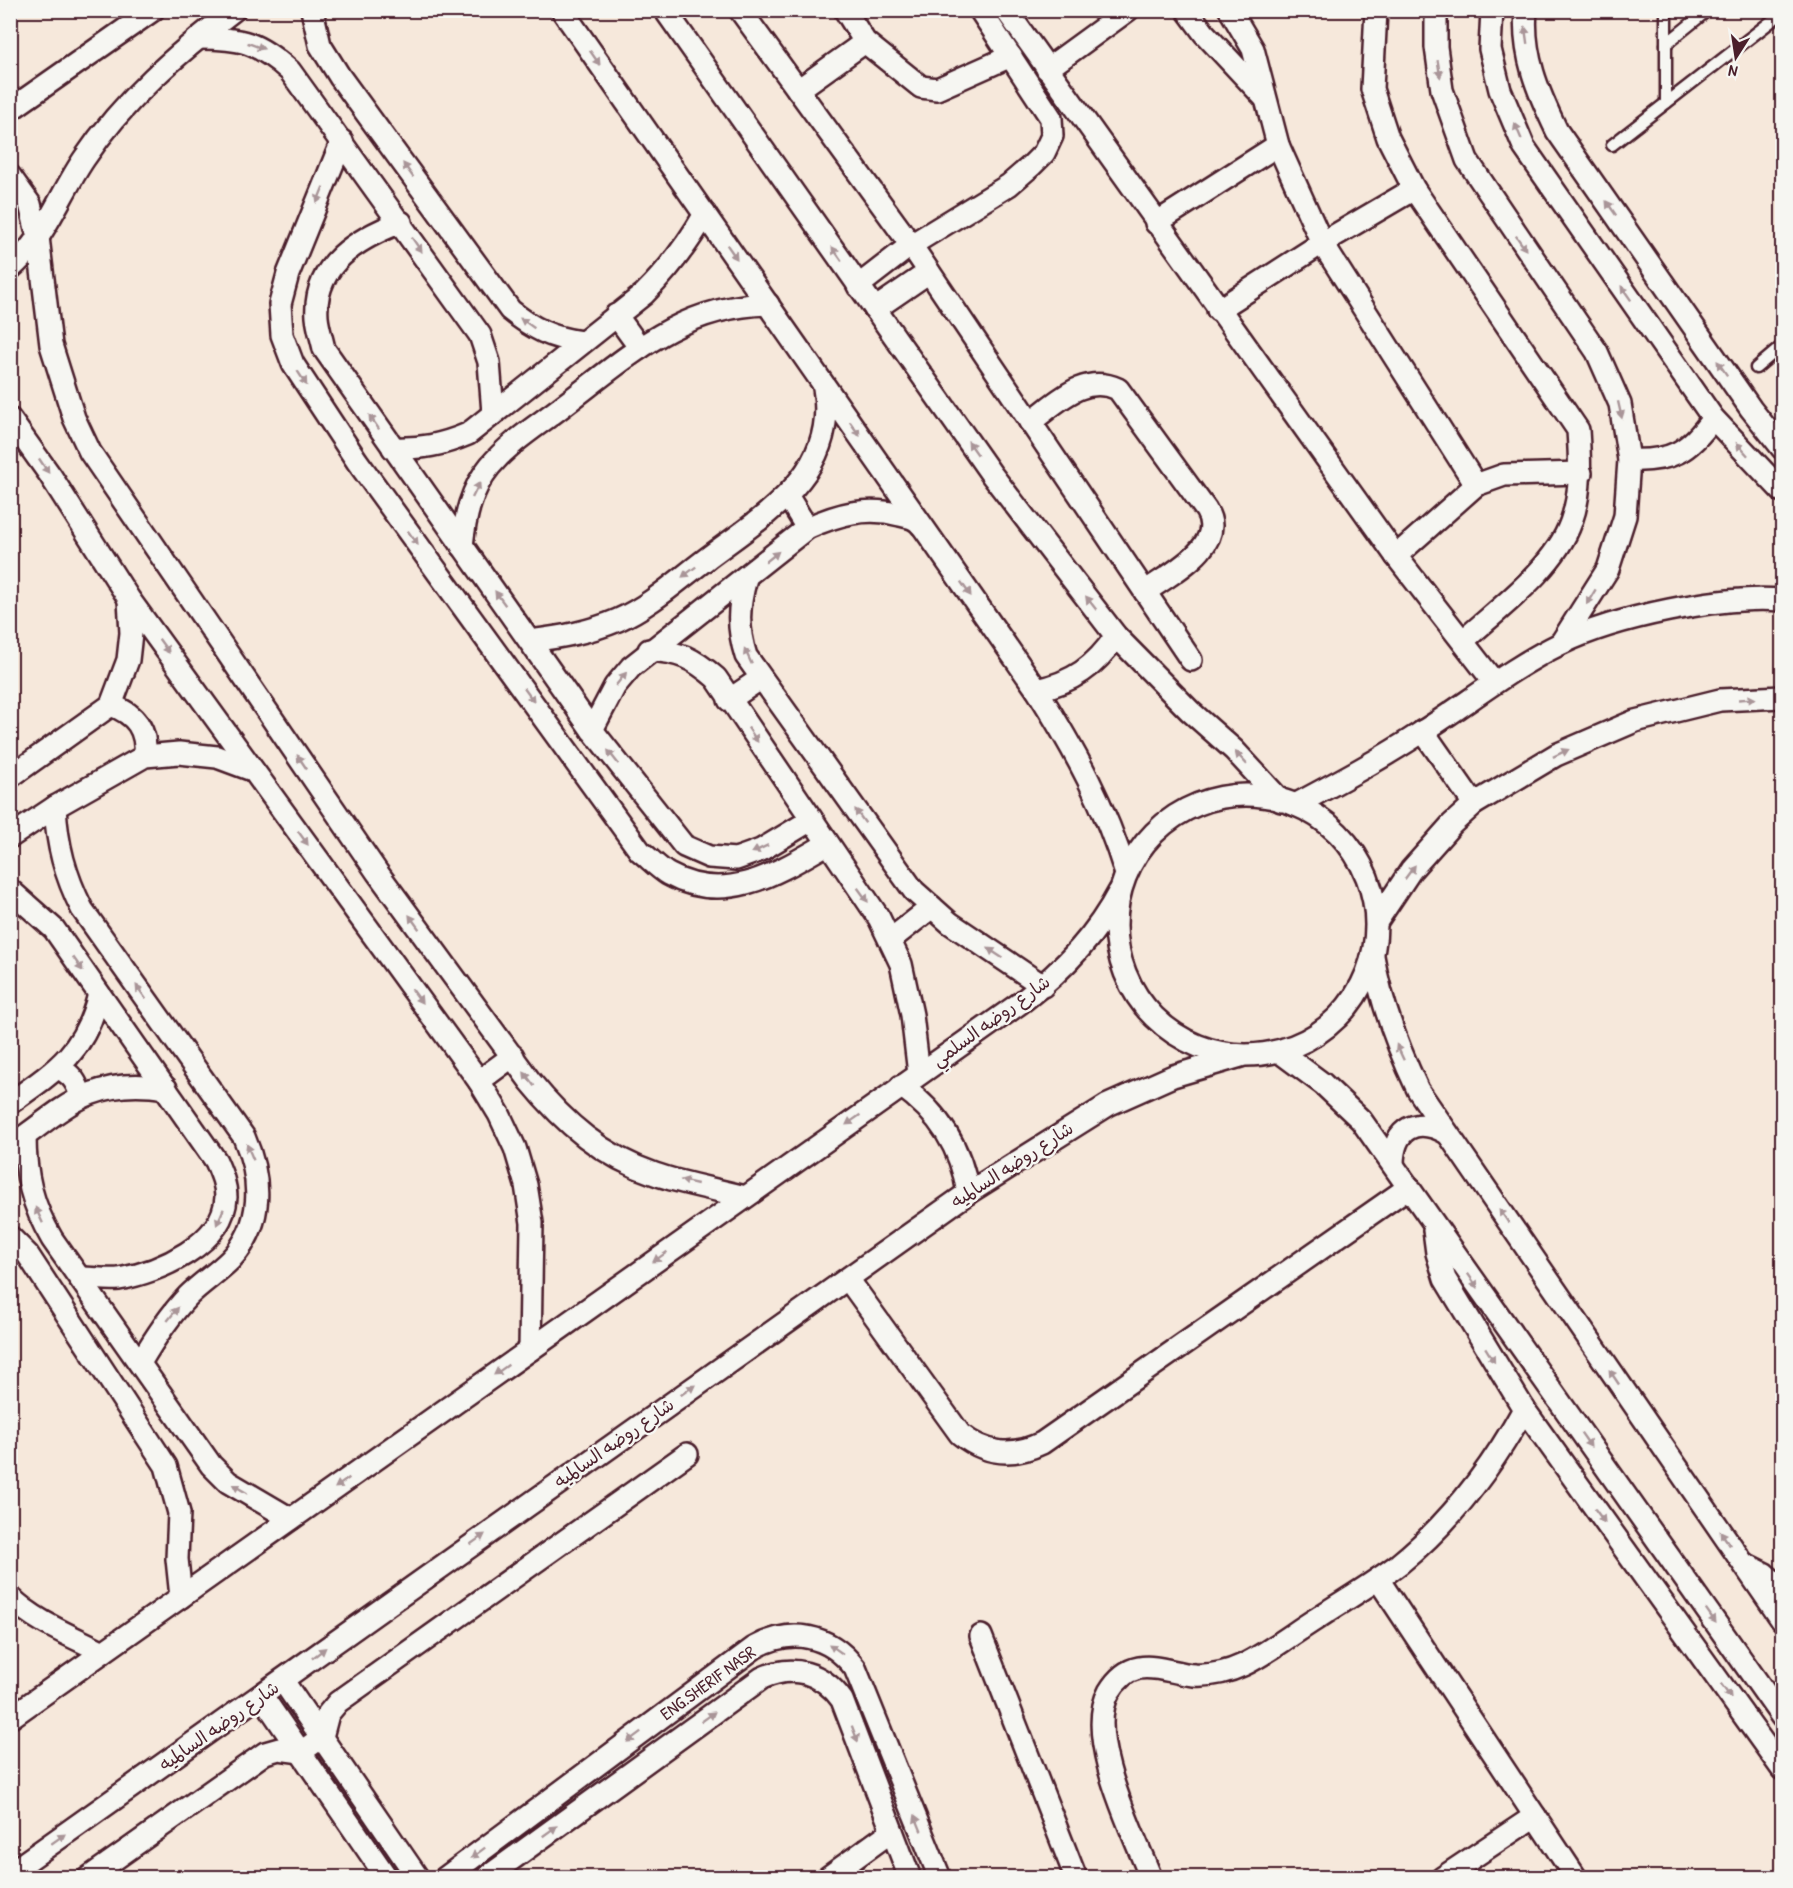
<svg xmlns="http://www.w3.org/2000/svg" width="1793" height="1888" viewBox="0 0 1793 1888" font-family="'Patrick Hand','Playpen Sans Arabic',sans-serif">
  <rect width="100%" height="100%" fill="#f6e8db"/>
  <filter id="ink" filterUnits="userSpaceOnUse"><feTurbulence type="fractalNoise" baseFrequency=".0167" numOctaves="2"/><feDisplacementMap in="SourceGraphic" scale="12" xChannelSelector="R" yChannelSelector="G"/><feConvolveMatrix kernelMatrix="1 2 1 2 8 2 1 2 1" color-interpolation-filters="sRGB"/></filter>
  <g filter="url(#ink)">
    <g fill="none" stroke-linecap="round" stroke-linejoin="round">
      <defs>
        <g id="lane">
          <polyline points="1666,10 1666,103"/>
          <polyline points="1666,44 1708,10"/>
          <polyline points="1612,145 1782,13"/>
          <polyline points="1756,368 1782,346"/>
        </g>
        <g id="street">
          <path d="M312 10 320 45 340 77 510 310C533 329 552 338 581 342"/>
          <path d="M562 10 1037 690C1075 751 1105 805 1126 874"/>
          <polyline points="665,10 992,475 1116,636 1190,711 1234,750 1281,801"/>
          <polyline points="740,10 911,245 1191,660"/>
          <polyline points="845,10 865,42 921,87 937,89 1011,56"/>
          <polyline points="1006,10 1396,556 1494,682"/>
          <polyline points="1187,10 1204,33 1264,97"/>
          <path d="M1376 10 1372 89 1388 138 1414 189 1578 430C1580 461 1582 492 1571 522 1555 568 1498 609 1463 641"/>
          <polyline points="1436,10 1436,47 1442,90 1467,160 1597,352 1620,404 1629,460 1625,516 1608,569 1561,643"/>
          <polyline points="1492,10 1490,49 1500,90 1524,147 1713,418 1782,491"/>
          <path d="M1526 10C1522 55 1538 92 1557 131L1751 409 1782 448"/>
          <path d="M199 38C242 38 257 42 290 71L480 335 489 362 493 413"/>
          <polyline points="1047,69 1128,10"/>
          <polyline points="798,90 865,42"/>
          <polyline points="10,110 153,10"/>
          <path d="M342 141 288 274 280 304 282 335 293 364 357 461 640 851C649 858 658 868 668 874 726 906 777 873 827 844"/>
          <polyline points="1278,145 1322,243 1476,485"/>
          <path d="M10 176 30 204 38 237 51 345 74 418 90 452 377 872 530 1081C565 1124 602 1156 655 1174 684 1184 715 1189 745 1197"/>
          <path d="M401 222C359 238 313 264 317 317 318 328 322 339 324 349L592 730 684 846 709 857 736 859 761 850 811 820"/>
          <polyline points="1156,223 1278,145 1253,49 1230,10"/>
          <path d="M10 269C45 239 59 196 84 159 124 99 178 53 234 10"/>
          <polyline points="858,286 911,245 1009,185 1031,166 1044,153 1052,136 1051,118 980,10"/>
          <polyline points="875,309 929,272"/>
          <polyline points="1218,310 1322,243 1414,189"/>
          <polyline points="616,315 640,348"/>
          <polyline points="10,419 50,475 129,599 479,1081 499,1114 515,1148 526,1185 532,1223 530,1350"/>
          <path d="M1030 422C1057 403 1083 373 1118 389L1206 510C1228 546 1169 574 1145 592"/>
          <path d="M393 448C421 449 442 445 468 434L644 294C669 269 688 244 705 214"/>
          <path d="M1629 460C1671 462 1689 452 1713 418"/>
          <polyline points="788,497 807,528"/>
          <path d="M462 546C465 517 471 489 490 466 511 441 540 424 564 405 630 355 681 306 768 304"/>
          <polyline points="1396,556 1476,485 1504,475 1581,473"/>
          <path d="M746 578C738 607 737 627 746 656L914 891 950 923 1043 986"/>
          <path d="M530 641C561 637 590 632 618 620 650 606 677 581 705 560 763 516 839 474 824 388"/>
          <path d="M649 650C680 652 693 658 716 678L879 918 901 964 912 1015 919 1074"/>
          <path d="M1037 690C1073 682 1095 667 1116 636"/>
          <polyline points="729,700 760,679"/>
          <path d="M111 705C136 714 147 730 145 756"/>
          <path d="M592 730 615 686 631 667 807 528C838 514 867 506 900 515 909 517 916 518 921 525"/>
          <polyline points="1423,731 1474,804"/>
          <polyline points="10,777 111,705 128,660 131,633 129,600"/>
          <circle cx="1246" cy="925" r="130"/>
          <path d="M1295 805C1338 782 1381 759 1422 732 1468 703 1511 668 1560 644 1616 617 1721 595 1782 600"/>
          <path d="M55 807C57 845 65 875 82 909L244 1137C262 1179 264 1225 230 1260 217 1273 201 1283 188 1296 169 1316 154 1339 140 1363"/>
          <polyline points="10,837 55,807 145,756 179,753 217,757 252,770"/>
          <path d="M10 890 54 929 216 1161C221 1173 226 1184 226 1197 224 1244 159 1272 119 1279 107 1280 94 1278 82 1278"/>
          <polyline points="1377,921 1411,870 1452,824 1474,804 1556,755 1635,721 1720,700 1782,697"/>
          <polyline points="890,940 932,907"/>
          <path d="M1373 956C1381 1004 1397 1046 1418 1090L1782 1620"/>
          <polyline points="1280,1052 1323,1084 1361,1120 1782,1717"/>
          <path d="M59 1068C72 1075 77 1082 81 1097"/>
          <polyline points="479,1081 513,1056"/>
          <path d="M901 1086C939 1113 961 1147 968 1193"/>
          <path d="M10 1103C57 1070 85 1052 99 994"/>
          <path d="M25 1136C25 1175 32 1205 52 1239L211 1465 228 1482 291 1519"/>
          <path d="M13 1145C67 1105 95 1076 166 1088"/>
          <path d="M1393 1163C1394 1128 1416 1116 1447 1133"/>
          <polyline points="1434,1230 1437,1253 1445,1279 1524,1409 1782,1769"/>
          <polyline points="10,1237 28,1255 166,1466 179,1513 177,1559 181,1597"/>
          <path d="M848 1279 960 1434C986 1455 1013 1457 1042 1443L1409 1187"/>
          <polyline points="1749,1566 1765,1574 1782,1589"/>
          <polyline points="1378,1579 1576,1878"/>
          <path d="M10 1597C35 1622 72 1636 103 1652"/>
          <polyline points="981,1636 1076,1878"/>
          <polyline points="283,1681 418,1878"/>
          <polyline points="262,1696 387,1878"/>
          <path d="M10 1718 1023 1001C1062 971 1096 936 1119 892"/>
          <polyline points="10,1873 968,1193 1108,1105 1173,1076 1241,1056"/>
          <polyline points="88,1878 265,1753 279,1749 301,1752 322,1737 328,1714 338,1702 687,1454"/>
          <path d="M445 1878 754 1648C791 1627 829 1634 855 1668L940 1878"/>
          <path d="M486 1878 762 1678C793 1664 822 1672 842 1700L910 1878"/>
          <polyline points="827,1878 892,1831"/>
          <path d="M1151 1878C1133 1832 1084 1737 1109 1692 1133 1652 1162 1672 1194 1675 1211 1676 1228 1672 1243 1665 1268 1653 1292 1634 1316 1619 1343 1601 1373 1584 1399 1564 1452 1521 1491 1469 1524 1409"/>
          <polyline points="1442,1878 1535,1816"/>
        </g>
      </defs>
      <use href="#lane" stroke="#4a1f2b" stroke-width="15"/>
      <use href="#street" stroke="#4a1f2b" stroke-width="26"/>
      <use href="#lane" stroke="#f6f6f2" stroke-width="10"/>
      <use href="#street" stroke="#f6f6f2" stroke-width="21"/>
    </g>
    <defs><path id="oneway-solid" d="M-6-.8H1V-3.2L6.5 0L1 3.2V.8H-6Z" transform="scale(1.5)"/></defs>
    <g fill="#a99598">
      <use href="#oneway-solid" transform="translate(1526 35) rotate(-98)"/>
      <use href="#oneway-solid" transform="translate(256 46) rotate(20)"/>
      <use href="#oneway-solid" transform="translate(595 58) rotate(55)"/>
      <use href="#oneway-solid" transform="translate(1439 69) rotate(81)"/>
      <use href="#oneway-solid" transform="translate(1518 131) rotate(-113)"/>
      <use href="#oneway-solid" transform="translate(408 170) rotate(-126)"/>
      <use href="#oneway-solid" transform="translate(320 195) rotate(112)"/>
      <use href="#oneway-solid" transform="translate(1611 208) rotate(-125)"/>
      <use href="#oneway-solid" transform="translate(1521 243) rotate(55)"/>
      <use href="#oneway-solid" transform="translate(417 245) rotate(55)"/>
      <use href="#oneway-solid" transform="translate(732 252) rotate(55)"/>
      <use href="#oneway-solid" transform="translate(837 254) rotate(-125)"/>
      <use href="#oneway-solid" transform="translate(1626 293) rotate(-125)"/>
      <use href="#oneway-solid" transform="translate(527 323) rotate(-145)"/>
      <use href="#oneway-solid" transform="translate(1722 368) rotate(-125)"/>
      <use href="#oneway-solid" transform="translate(302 378) rotate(57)"/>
      <use href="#oneway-solid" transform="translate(1620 410) rotate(77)"/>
      <use href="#oneway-solid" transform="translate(374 422) rotate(-125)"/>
      <use href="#oneway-solid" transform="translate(855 429) rotate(55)"/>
      <use href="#oneway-solid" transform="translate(973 448) rotate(-125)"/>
      <use href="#oneway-solid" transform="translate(1742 449) rotate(-132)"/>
      <use href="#oneway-solid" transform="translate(44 466) rotate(56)"/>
      <use href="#oneway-solid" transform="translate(476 490) rotate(-64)"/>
      <use href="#oneway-solid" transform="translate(413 538) rotate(54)"/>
      <use href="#oneway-solid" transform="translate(772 557) rotate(-39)"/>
      <use href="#oneway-solid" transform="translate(689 572) rotate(143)"/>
      <use href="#oneway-solid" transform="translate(966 589) rotate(55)"/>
      <use href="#oneway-solid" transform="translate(1591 597) rotate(121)"/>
      <use href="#oneway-solid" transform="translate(500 598) rotate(-126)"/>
      <use href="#oneway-solid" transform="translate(1091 603) rotate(-128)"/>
      <use href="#oneway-solid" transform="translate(164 646) rotate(54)"/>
      <use href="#oneway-solid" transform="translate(748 656) rotate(-115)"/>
      <use href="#oneway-solid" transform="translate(621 679) rotate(-51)"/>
      <use href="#oneway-solid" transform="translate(529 695) rotate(54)"/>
      <use href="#oneway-solid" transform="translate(1747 699) rotate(-3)"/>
      <use href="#oneway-solid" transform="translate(753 735) rotate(56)"/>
      <use href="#oneway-solid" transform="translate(1561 753) rotate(-25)"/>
      <use href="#oneway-solid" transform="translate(613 757) rotate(-128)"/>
      <use href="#oneway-solid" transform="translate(1241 758) rotate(-133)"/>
      <use href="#oneway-solid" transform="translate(302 762) rotate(-124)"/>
      <use href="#oneway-solid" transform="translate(860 816) rotate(-126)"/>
      <use href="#oneway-solid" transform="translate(303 838) rotate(54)"/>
      <use href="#oneway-solid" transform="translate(760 849) rotate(155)"/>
      <use href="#oneway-solid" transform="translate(1410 872) rotate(-53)"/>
      <use href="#oneway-solid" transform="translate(863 895) rotate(54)"/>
      <use href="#oneway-solid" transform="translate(414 922) rotate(-126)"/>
      <use href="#oneway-solid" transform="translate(995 953) rotate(-146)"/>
      <use href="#oneway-solid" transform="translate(78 964) rotate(55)"/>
      <use href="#oneway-solid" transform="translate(141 992) rotate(-125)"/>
      <use href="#oneway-solid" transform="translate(417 996) rotate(54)"/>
      <use href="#oneway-solid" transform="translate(1400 1052) rotate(-115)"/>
      <use href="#oneway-solid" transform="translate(529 1079) rotate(-127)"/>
      <use href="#oneway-solid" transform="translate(853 1120) rotate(145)"/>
      <use href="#oneway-solid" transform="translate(250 1152) rotate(-113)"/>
      <use href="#oneway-solid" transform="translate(689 1182) rotate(-167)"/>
      <use href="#oneway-solid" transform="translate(39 1215) rotate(-115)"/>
      <use href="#oneway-solid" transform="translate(1504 1216) rotate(-124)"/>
      <use href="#oneway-solid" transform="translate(220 1217) rotate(114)"/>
      <use href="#oneway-solid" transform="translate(660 1257) rotate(145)"/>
      <use href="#oneway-solid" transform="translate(1473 1281) rotate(55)"/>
      <use href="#oneway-solid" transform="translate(173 1314) rotate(-51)"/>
      <use href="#oneway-solid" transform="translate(1490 1355) rotate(58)"/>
      <use href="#oneway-solid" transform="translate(501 1370) rotate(145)"/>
      <use href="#oneway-solid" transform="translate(1614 1377) rotate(-124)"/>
      <use href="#oneway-solid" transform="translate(688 1390) rotate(-35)"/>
      <use href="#oneway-solid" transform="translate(1586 1440) rotate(55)"/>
      <use href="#oneway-solid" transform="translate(342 1483) rotate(145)"/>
      <use href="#oneway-solid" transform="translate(240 1489) rotate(-149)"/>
      <use href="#oneway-solid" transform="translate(1600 1516) rotate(54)"/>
      <use href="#oneway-solid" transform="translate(1725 1538) rotate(-124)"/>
      <use href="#oneway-solid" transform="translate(478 1539) rotate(-35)"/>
      <use href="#oneway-solid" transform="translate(1711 1616) rotate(55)"/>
      <use href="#oneway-solid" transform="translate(836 1649) rotate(-145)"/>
      <use href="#oneway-solid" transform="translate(319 1653) rotate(-38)"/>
      <use href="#oneway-solid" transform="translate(1726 1691) rotate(54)"/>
      <use href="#oneway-solid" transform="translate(708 1717) rotate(-36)"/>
      <use href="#oneway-solid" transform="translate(855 1734) rotate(69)"/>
      <use href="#oneway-solid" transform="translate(634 1737) rotate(143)"/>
      <use href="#oneway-solid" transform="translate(918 1823) rotate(-112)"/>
      <use href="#oneway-solid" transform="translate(550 1831) rotate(-36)"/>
      <use href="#oneway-solid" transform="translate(58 1839) rotate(-35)"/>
      <use href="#oneway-solid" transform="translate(478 1853) rotate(143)"/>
    </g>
  </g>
  <g text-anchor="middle" stroke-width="5" stroke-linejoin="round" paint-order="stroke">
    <g font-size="18" fill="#4a1f2b" stroke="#f6f6f2">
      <text transform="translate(991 1021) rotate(-36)" y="6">شارع روضه السلمي</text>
      <text transform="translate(1012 1165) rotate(-33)" y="6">شارع روضه السالميه</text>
      <text transform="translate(614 1443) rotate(-35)" y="6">شارع روضه السالميه</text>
      <text transform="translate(708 1683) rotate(-36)" y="6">ENG.SHERIF NASR</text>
      <text transform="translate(219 1726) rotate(-35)" y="6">شارع روضه السالميه</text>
    </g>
  </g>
  <rect width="1793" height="1888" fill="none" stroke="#f6f6f2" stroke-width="36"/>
  <rect x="18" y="18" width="1757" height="1852" fill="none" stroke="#4a1f2b" stroke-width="2" filter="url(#ink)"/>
  <g transform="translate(1736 57) rotate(192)" stroke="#f6f6f2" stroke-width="4.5" paint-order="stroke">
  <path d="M0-4.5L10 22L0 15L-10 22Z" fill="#4a1f2b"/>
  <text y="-9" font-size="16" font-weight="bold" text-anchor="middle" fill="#4a1f2b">N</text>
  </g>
</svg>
